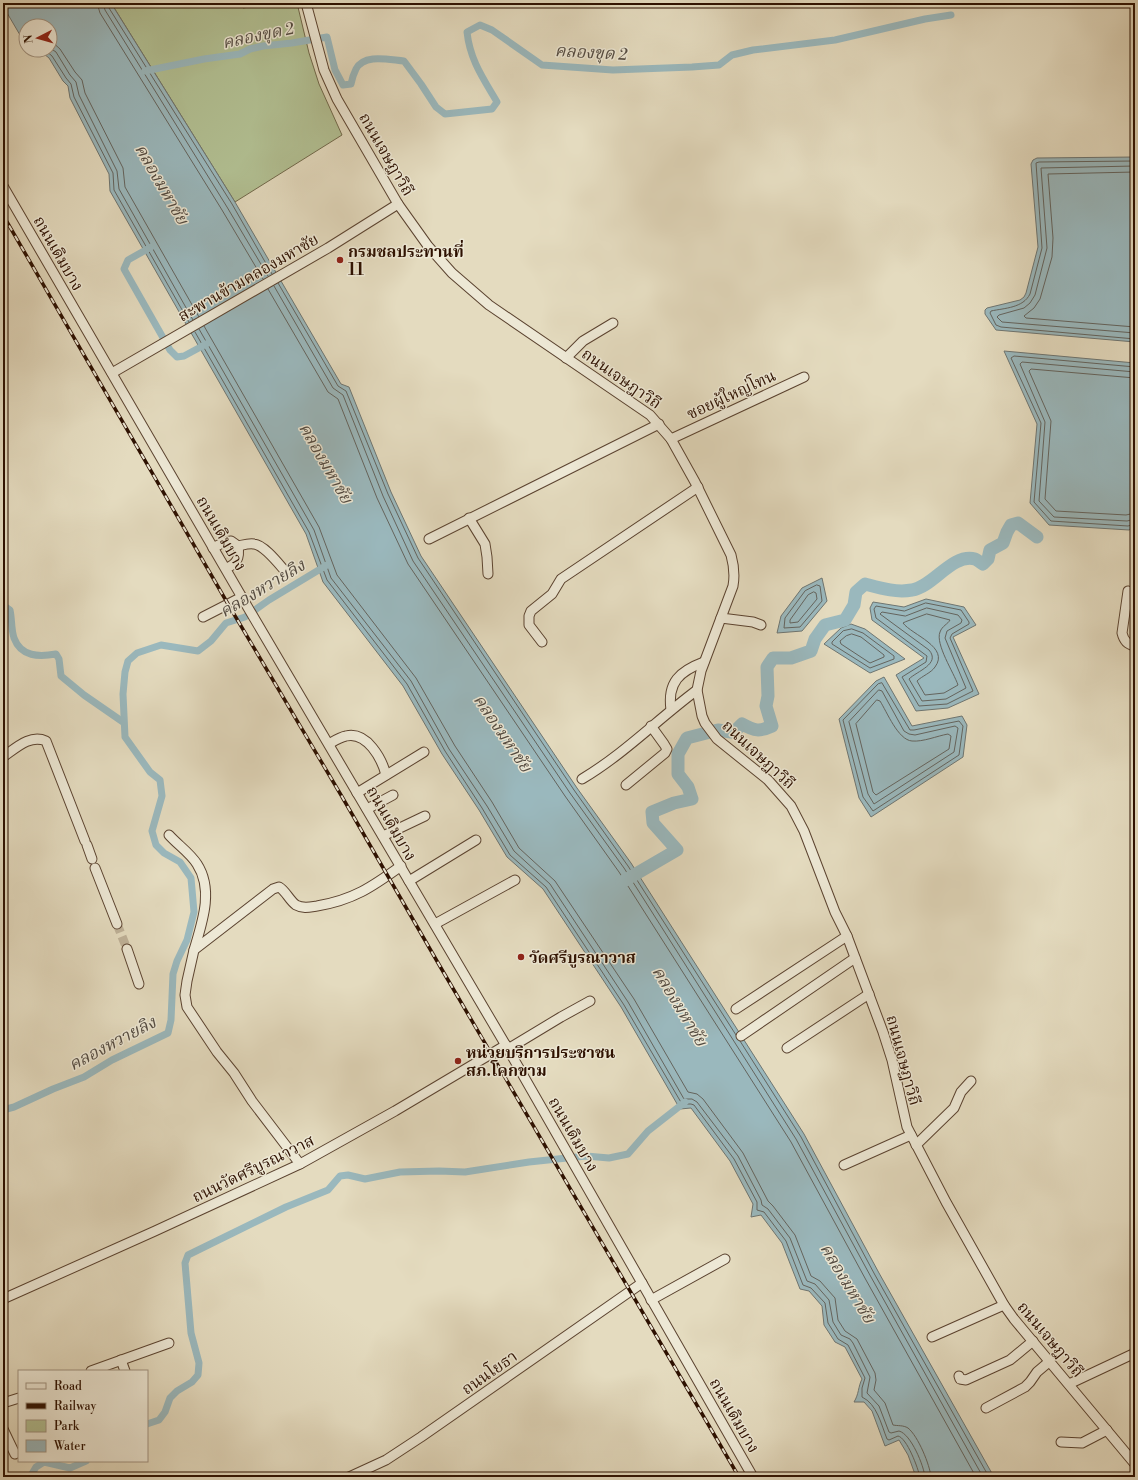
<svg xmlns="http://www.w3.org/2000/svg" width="1138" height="1480" viewBox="0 0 1138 1480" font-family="'Libre Bodoni','Noto Serif Thai',serif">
  <rect width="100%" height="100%" fill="#e4dbbf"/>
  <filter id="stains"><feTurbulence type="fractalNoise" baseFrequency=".005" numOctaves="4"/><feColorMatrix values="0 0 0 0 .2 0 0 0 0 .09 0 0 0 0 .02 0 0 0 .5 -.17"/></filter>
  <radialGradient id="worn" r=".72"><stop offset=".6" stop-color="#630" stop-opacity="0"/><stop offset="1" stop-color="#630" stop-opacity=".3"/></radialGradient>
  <polygon fill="#b2c093" stroke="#70684a" points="119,3 242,3 243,8 275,3 297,3 309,53 319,84 342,135 235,202 113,6"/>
  <g fill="#9ab8bd" stroke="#6e7571">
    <path d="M3 3H111L235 202 341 384 349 387 391 492 421 556 577 788 631 863 804 1134 879 1273 994 1477H916L908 1455 899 1440 885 1446 872 1411 864 1402H854C859 1394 858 1387 862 1379L845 1347 835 1342 824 1325 822 1306 809 1291 800 1289 782 1243 761 1215 751 1217 753 1204 730 1161 691 1108 680 1109 621 1007 543 889 507 857 479 810 442 754 403 686 323 582 306 534 110 191 109 174 70 98 68 86 63 81 49 58 39 50H50V26H26V40L20 35 3 6Z"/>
    <polygon points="1135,157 1135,342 996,330 985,314 985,310 987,308 1020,300 1024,297 1026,293 1038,247 1031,164 1033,160 1037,158"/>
    <polygon points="1004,351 1135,363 1135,527 1129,530 1049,525 1030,503 1037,424"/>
    <polygon points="822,578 827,601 802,631 777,633 781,616 802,588"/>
    <polygon points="926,599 964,607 976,625 953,637 979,694 948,708 916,711 896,675 924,658 872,620 870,608 873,602 904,607"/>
    <polygon points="851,624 865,629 905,659 870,673 824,644 841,628"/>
    <polygon points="884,677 912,726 962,716 967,725 963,757 871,817 859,798 839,719 876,681"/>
  </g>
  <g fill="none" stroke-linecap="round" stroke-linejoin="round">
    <g stroke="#64645e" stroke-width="1">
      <polyline points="97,3 100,13 222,210 263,279"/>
      <polyline points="103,3 105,10 227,207 268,276"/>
      <polyline points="108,3 109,8 232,204 272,274"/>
      <polyline points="50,40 60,49 75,72 82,80 85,93 123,168 125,187 199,317"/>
      <polyline points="50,48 56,52 70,75 76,82 79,95 117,171 119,189 193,320"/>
      <polyline points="45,50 52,56 66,78 71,84 74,97 113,173 114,190 189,322"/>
      <path d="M1135 161 1039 162 1036 163 1042 248 1030 294C1023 308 1005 308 991 311L990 313 996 325 1001 327 1135 339"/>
      <polyline points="1135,166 1041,168 1047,248 1035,295 1030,303 1024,308 999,315 997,317 1002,322 1135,333"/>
      <polyline points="1135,172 1048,174 1053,238 1052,257 1040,299 1034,308 1024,316 1026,318 1135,327"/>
      <polyline points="278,283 338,386 346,391 388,494 418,558 574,790 628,866 736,1035"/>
      <polyline points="274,286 333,388 343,395 383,496 413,561 570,793 624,868 796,1139 871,1277 983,1477"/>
      <polyline points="268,289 328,392 338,399 377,498 408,564 565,796 619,872 791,1142 866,1280 976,1477"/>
      <path d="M204 326 319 527 337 575 416 678 455 746 492 802 519 848 555 881 634 999 688 1092 697 1094 703 1099 743 1153 768 1201 773 1206 795 1235 811 1276 820 1281 835 1298 838 1320 845 1331 857 1339 875 1373 876 1380 874 1390 885 1403 893 1425C898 1426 903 1425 908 1428 918 1436 930 1465 931 1477"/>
      <path d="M199 329 314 530 331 578 411 681 449 749 487 806 514 851 550 884 628 1002 684 1099H692L697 1102 738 1156 761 1200 762 1205 768 1209 790 1238 807 1281 815 1284 829 1300 833 1322 841 1335 850 1339 853 1343 870 1377 867 1393 879 1406 889 1432 891 1433 899 1431C911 1434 924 1466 925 1477"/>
      <path d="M195 332 309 532 327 580 407 684 445 751 482 808 510 855 546 887 624 1005 682 1104H691L694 1105 734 1159 757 1202V1210L764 1212 786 1241 803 1285 811 1288 825 1303 828 1323 838 1339 848 1345 865 1378 862 1388V1397C877 1404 881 1424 887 1439L889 1440 898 1436C907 1438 918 1468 920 1477"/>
      <polyline points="1135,367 1014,356 1011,358 1041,423 1034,502 1051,521 1128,526 1135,524"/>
      <polyline points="1135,372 1022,362 1020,364 1045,422 1039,501 1054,517 1127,521 1135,519"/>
      <polyline points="1135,378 1031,369 1029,371 1051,421 1045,499 1056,511 1126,515 1135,513"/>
      <polygon points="817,585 820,586 822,601 800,627 784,628 785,618 805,591"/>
      <polygon points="814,592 816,593 817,599 798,622 790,623 790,620 808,595"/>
      <polygon points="926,603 961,610 969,622 969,624 952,634 950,638 973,691 947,704 919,706 902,677 926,662 927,656 876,618 874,609 876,606 904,611"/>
      <path d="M927 608 958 615 962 620 961 623 947 631 945 638 966 688 946 699 922 701 909 679C917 671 941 664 929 650L880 614 882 612 905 616Z"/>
      <path d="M927 614 950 620C948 624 942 626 940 632 935 644 954 673 958 685L944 693 925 695 917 681C922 676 931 673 935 667 950 647 912 635 903 623L905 622Z"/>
      <polygon points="852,629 863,633 894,656 894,659 870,668 832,644 832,642 843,631"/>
      <polygon points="852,634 861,637 884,655 884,657 870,663 841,644 840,641 846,636"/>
      <polygon points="882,683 910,730 914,730 959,721 963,726 959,755 873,811 863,797 843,720 878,684"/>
      <polygon points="879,690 882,691 904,731 909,734 915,735 955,726 958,728 954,752 874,804 868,794 849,722"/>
      <path d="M877 700 880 701C887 712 898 740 912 741 923 742 937 736 948 734L951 736 949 749 876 795 873 792 856 724Z"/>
      <polyline points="740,1041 801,1137 875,1275 989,1477"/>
    </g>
    <g stroke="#9ab8bd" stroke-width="7">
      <path d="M145 71 204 59 240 54 250 49 263 46 292 43 327 37 335 70 343 85 351 84C352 79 354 73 356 69 364 53 390 60 404 61L421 84 436 107 445 114 492 109 497 102C483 78 470 60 467 32L480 25 492 30 542 65 613 70 692 67 719 65 732 55 753 50 835 40 925 19 951 15"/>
      <polyline points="151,247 128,260 124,269 170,350 177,357 184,356 208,343"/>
      <path d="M3 605 10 610C12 618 11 629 14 638 21 657 39 657 56 654L59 659 61 676 84 695 123 722"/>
      <polyline points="3,1110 14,1107 53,1089 84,1077 112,1060 168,1033 171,1020 173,974 177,961 187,940 194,912 191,878 180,862 164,853 156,845 152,831 162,796 160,780 150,772 125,737 123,694 125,672 128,661 137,653 161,645 198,651 211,641 226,623 245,617 269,600 327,565"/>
      <polyline points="147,1424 159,1420 165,1412 170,1398 177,1391 192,1382 198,1375 199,1363 191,1333 185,1263 188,1255 286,1207 328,1190 340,1176 348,1175 365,1179 400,1172 439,1171 465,1172 529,1162 586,1156 609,1158 628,1154 648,1131 685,1102"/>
      <polyline points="30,1477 36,1467 44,1462 70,1468 86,1461"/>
    </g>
    <path stroke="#9ab8bd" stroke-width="13" d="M622 882 677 850 653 823 652 812 674 803 692 799 688 787 678 774V754L687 738 718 730 731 732 737 729 742 724C755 731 759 732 772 726L766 706 768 696 767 667 773 658H791L811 651 815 639 825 625 845 620 854 605 856 592 865 584C880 588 896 593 912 590 933 587 952 553 975 559 977 560 980 562 983 564L988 559 990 550 1003 543 1007 532 1011 525 1018 523 1037 537"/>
    <polyline stroke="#bfb299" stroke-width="9" stroke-dasharray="9 4.5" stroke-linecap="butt" points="117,924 127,949"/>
    <defs>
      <g id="minor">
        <path d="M306 3 324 70 337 99 398 204 428 246 452 273 489 305 650 415 671 439 695 482 731 555C734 566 735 575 733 586L701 671 697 690 702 716 705 723 717 739 768 780 791 806 804 831 835 912 847 936 883 1032 892 1060 907 1127 946 1202 1004 1305 1014 1319 1135 1464"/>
        <polyline points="3,186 247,606 508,1049 753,1477"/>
        <polyline points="566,358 583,341 613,323"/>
        <polyline points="112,373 328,248 398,204"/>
        <polyline points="671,439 804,377"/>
        <polyline points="469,518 485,544 487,557 488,574"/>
        <polyline points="429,539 659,424"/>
        <path d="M238 546C243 545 249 543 254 544 264 545 278 563 285 571"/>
        <path d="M213 548 224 542 231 541 238 546C240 558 237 564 226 568"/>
        <path d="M1128 591 1122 633C1124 641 1127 644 1135 646"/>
        <polyline points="203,617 242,597"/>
        <polyline points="721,618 753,622 761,625"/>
        <polyline points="542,642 529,625 529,616 531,611 552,594 561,579 698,487"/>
        <path d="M671 710C667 682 680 671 704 662"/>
        <path d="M329 744C334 741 340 737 346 736 367 731 382 759 386 775"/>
        <path d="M3 757C16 748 30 734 46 741L85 841"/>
        <path d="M582 779C624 754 658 719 697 690"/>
        <polyline points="626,785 665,753 667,749 664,744 651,726"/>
        <polyline points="357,793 424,752"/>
        <polyline points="367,809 393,795"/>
        <path d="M169 835C178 845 190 853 197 864 214 890 202 923 194 950"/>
        <polyline points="383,836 425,816"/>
        <polyline points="87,845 92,859"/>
        <polyline points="95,868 117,924"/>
        <polyline points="409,881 476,840"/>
        <polyline points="435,924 515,880"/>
        <polyline points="127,949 139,984"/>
        <polyline points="736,1009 847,936"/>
        <polyline points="741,1036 855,958"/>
        <polyline points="787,1048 869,994"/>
        <polyline points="508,1049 561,1017 590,1001"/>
        <polyline points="916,1145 954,1108 961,1092 971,1081"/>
        <path d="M300 1164 252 1101 234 1073 217 1052 187 1007 185 995 187 981 194 950 273 889 279 887C286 891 289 900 296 905 303 909 310 907 317 906 353 900 372 887 401 866"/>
        <polyline points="844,1165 911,1135"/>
        <polyline points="3,1299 155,1231 300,1164 395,1111 506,1045"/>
        <polyline points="651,1300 725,1259"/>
        <polyline points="932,1337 1004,1305"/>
        <polyline points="121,1360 125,1371"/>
        <polyline points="91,1371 169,1343"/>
        <polyline points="959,1376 960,1379 966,1380 1010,1360 1033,1341"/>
        <polyline points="1069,1384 1135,1353"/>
        <polyline points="3,1403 19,1398"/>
        <polyline points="986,1408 1025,1387 1030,1382 1037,1372 1050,1361"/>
        <polyline points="3,1429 15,1454"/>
        <polyline points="1061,1442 1082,1443 1107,1430"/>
        <polyline points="349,1477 386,1460 421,1437 642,1283"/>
      </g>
    </defs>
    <use href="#minor" stroke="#5b4330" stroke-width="11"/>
    <use href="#minor" stroke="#ede8d5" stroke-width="9"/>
    <defs>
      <polyline id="rail" points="3,215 228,604 341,795 441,968 739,1477"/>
    </defs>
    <use href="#rail" stroke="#2d1000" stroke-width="3.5"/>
    <use href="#rail" stroke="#ede8d5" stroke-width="2" stroke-dasharray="6" stroke-linecap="butt"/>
  </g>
  <g fill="#8f2418" stroke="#ede8d5" stroke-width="1.5">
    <circle cx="340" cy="260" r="4"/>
    <circle cx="521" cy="957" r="4"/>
    <circle cx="458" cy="1061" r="4"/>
  </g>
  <g text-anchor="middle" stroke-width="3" stroke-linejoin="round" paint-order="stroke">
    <g font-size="16" fill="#2d1000" stroke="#ede8d5">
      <text transform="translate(387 154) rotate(60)" y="6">ถนนเจษฎาวิถี</text>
      <text transform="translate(59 253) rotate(60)" y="6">ถนนเดิมบาง</text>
      <text transform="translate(248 277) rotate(-30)" y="6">สะพานข้ามคลองมหาชัย</text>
      <text transform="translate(622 378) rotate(35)" y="6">ถนนเจษฎาวิถี</text>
      <text transform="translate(731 394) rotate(-25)" y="6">ซอยผู้ใหญ่โทน</text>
      <text transform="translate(222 533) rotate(60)" y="6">ถนนเดิมบาง</text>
      <text transform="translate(759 754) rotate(43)" y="6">ถนนเจษฎาวิถี</text>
      <text transform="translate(392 823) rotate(60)" y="6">ถนนเดิมบาง</text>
      <text transform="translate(904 1060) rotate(75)" y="6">ถนนเจษฎาวิถี</text>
      <text transform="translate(574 1134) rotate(60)" y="6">ถนนเดิมบาง</text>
      <text transform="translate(253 1168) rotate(-26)" y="6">ถนนวัดศรีบูรณาวาส</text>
      <text transform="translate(1051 1339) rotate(50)" y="6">ถนนเจษฎาวิถี</text>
      <text transform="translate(489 1372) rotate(-35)" y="6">ถนนโยธา</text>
      <text transform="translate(735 1415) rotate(60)" y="6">ถนนเดิมบาง</text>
    </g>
    <g font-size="16" font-weight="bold" fill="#2d1000" stroke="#ede8d5" text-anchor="start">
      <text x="348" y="257">กรมชลประทานที่<tspan x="348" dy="18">11</tspan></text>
      <text x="529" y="963">วัดศรีบูรณาวาส</text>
      <text x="466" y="1058">หน่วยบริการประชาชน<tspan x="466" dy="18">สภ.โคกขาม</tspan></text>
    </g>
    <g font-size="17" font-style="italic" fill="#534b42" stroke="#ede8d5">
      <text transform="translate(258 35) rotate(-12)" y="6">คลองขุด 2</text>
      <text transform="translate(591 52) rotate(3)" y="6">คลองขุด 2</text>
      <text transform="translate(162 184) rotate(60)" y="6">คลองมหาชัย</text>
      <text transform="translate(326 463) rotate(60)" y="6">คลองมหาชัย</text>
      <text transform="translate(262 588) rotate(-31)" y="6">คลองหวายลิง</text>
      <text transform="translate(503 733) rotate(56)" y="6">คลองมหาชัย</text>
      <text transform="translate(680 1006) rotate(59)" y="6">คลองมหาชัย</text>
      <text transform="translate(112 1043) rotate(-28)" y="6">คลองหวายลิง</text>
      <text transform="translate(848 1283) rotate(59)" y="6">คลองมหาชัย</text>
    </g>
  </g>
  <rect width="1138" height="1480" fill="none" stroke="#e4dbbf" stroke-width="16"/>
  <rect x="4" y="4" width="1130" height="1472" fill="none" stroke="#2d1000" stroke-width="2"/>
  <rect x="8" y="8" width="1122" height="1464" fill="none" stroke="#2d1000"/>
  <rect x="18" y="1370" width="130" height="92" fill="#ede8d5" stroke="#a09280"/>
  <rect x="26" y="1383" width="20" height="6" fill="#ede8d5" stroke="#a09280"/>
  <text x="54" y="1390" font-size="12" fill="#2d1000">Road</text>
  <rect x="26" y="1403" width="20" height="6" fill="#2d1000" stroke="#a09280"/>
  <text x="54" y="1410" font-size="12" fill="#2d1000">Railway</text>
  <rect x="26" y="1420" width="20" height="12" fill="#b2c093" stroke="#a09280"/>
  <text x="54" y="1430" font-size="12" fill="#2d1000">Park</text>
  <rect x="26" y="1440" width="20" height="12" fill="#9ab8bd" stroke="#a09280"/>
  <text x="54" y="1450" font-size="12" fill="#2d1000">Water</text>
  <g transform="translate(38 38) rotate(264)"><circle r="19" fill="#ede8d5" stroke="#a09280"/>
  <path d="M0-3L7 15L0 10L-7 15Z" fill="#8f2418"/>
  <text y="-6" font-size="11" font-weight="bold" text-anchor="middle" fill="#2d1000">N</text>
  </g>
  <rect width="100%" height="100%" filter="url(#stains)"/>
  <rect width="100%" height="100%" fill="url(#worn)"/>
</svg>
